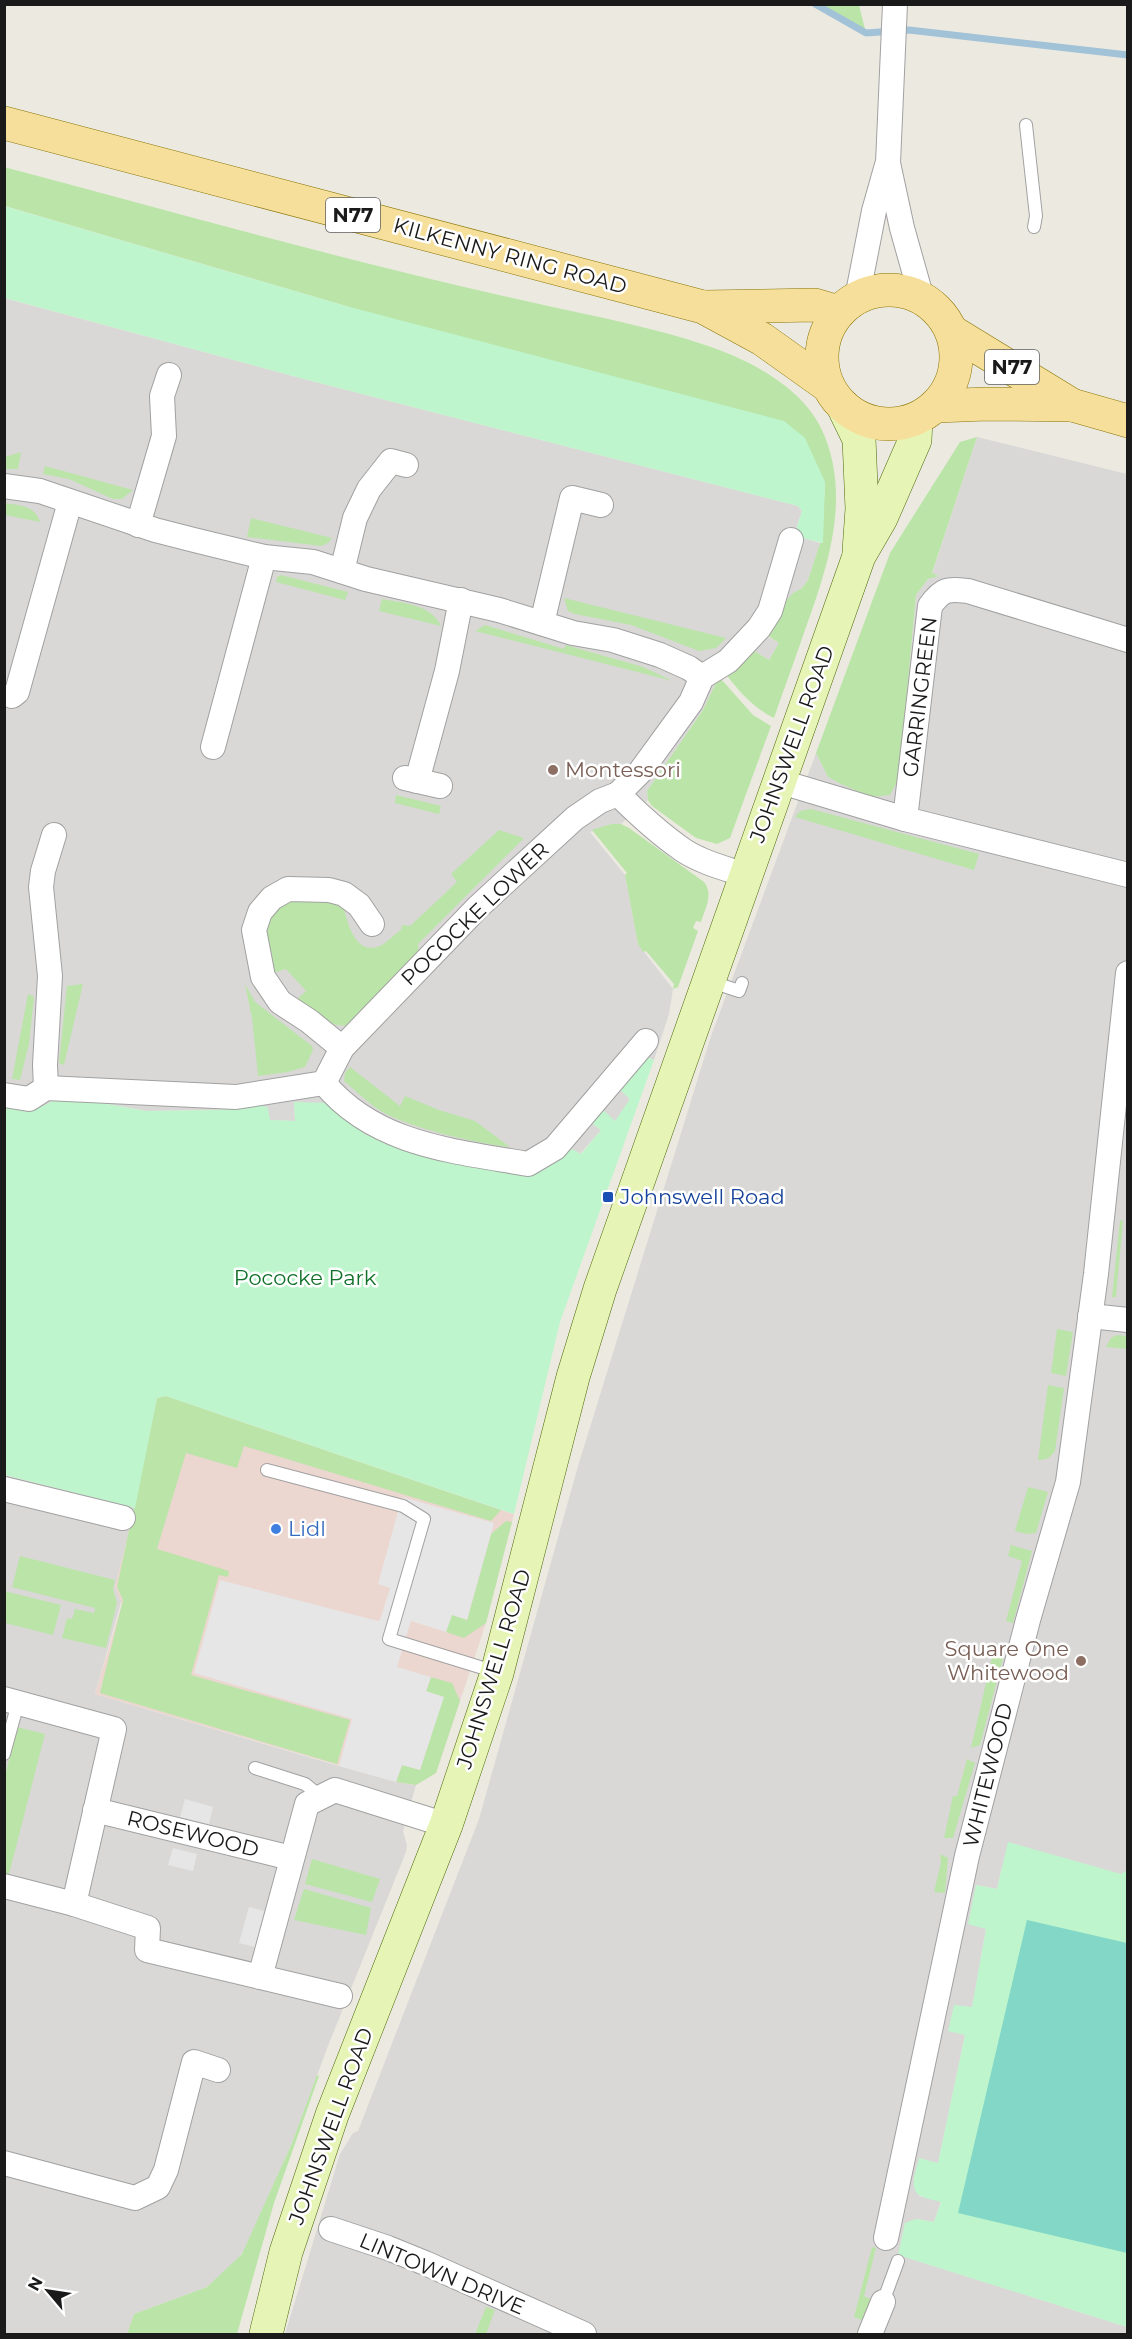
<svg xmlns="http://www.w3.org/2000/svg" width="1132" height="2339" viewBox="0 0 1132 2339" font-family="Montserrat,sans-serif">
  <rect width="100%" height="100%" fill="#eceae0"/>
  <g fill="#d9d8d7">
    <polygon points="4,298 304,379 798,506 802,511 794,535 820,543 808,580 802,588 793,593 768,637 779,643 769,660 751,649 724,672 722,680 716,683 703,710 647,791 648,800 621,824 611,824 590,832 625,875 638,944 673,989 669,1014 654,1060 645,1056 619,1088 630,1099 615,1122 589,1121 601,1130 580,1154 568,1147 554,1163 527,1175 430,1158 364,1134 346,1114 294,1102 295,1121 269,1120 261,1105 216,1110 146,1111 63,1096 41,1107 27,1110 5,1106"/>
    <polygon points="977,437 1127,474 1127,1870 1122,1874 1002,1866 997,1889 976,1885 986,1929 972,2008 954,2005 965,2035 938,2164 919,2158 919,2196 941,2201 934,2222 916,2219 899,2255 1127,2327 1127,2334 285,2334 340,2154 353,2133 358,2131 479,1819 578,1466 711,1036 816,753 828,777 871,797 899,778 916,595 928,579 938,575 932,574"/>
    <polygon points="4,1475 135,1508 115,1587 122,1599 95,1694 339,1766 396,1782 416,1785 403,1831 407,1845 406,1852 328,2046 292,2143 245,2249 234,2264 207,2287 134,2314 127,2334 5,2334"/>
  </g>
  <polygon fill="#ecd6d0" points="157,1398 514,1514 486,1623 436,1773 416,1785 396,1782 95,1694 122,1604 115,1587 135,1508"/>
  <g fill="#bbe4a8">
    <polygon points="815,5 859,5 866,33"/>
    <path d="M4 167C156 207 307 250 460 286 508 297 556 308 604 318 647 328 692 338 734 356 768 371 806 395 822 430 852 496 828 566 805 630 795 659 784 689 774 718 752 707 739 691 724 672L751 649 769 660 779 643 768 636 787 600 793 593 802 588 808 580 820 543H822L825 482 346 306 5 206Z"/>
    <polygon points="977,437 932,573 939,576 928,579 916,595 899,778 890,795 871,797 839,783 828,777 816,753 890,553 960,442"/>
    <polygon points="21,452 18,469 5,469 5,457"/>
    <polygon points="45,466 133,490 122,499 113,499 69,479 43,474"/>
    <path d="M4 503C20 505 35 506 40 522L5 515Z"/>
    <polygon points="251,518 332,538 328,543 321,546 247,537"/>
    <polygon points="281,575 348,592 345,600 276,582 277,577"/>
    <polygon points="564,598 726,638 716,648 699,651 631,625 575,614 568,611"/>
    <path d="M382 599C402 603 431 604 441 626L379 611Z"/>
    <polygon points="485,625 564,649 566,645 643,667 673,681 475,631"/>
    <polygon points="722,680 753,715 771,726 730,838 717,844 696,838 652,806 648,800 647,791 703,710 716,683"/>
    <polygon points="396,795 441,806 439,814 395,803"/>
    <polygon points="811,809 979,854 974,870 795,817 800,811"/>
    <path d="M611 824H621L629 828 704 882C714 894 705 909 701 922L696 921 693 928 698 931 678 987 673 989 674 984 646 951 643 952 638 944 625 875 627 873 592 830Z"/>
    <path d="M499 830 524 838 418 944 419 952 350 1026 336 1025 293 1003 306 991 286 969 273 973C271 962 263 939 265 928 269 889 318 900 343 905 348 923 355 958 382 945 389 941 394 934 401 930L402 925 410 926 457 882 451 874Z"/>
    <polygon points="83,984 64,1065 59,1063 67,986"/>
    <polygon points="245,984 255,1002 312,1046 313,1050 305,1067 288,1072 258,1076 252,1018"/>
    <polygon points="28,994 34,997 29,1044 20,1080 12,1079"/>
    <path d="M350 1067 400 1106 405 1096 439 1110 475 1121 510 1147C478 1144 401 1126 376 1108 365 1100 355 1090 344 1081L345 1073Z"/>
    <polygon points="1120,1220 1123,1221 1116,1297 1112,1297"/>
    <polygon points="1057,1329 1073,1332 1066,1376 1051,1373"/>
    <polygon points="1117,1335 1127,1336 1127,1349 1106,1347 1111,1338"/>
    <path d="M1048 1385 1064 1388 1055 1451C1050 1458 1046 1460 1038 1460Z"/>
    <polygon points="166,1396 501,1510 491,1521 244,1446 237,1468 186,1453 157,1549 229,1571 228,1577 219,1575 191,1675 350,1720 337,1764 100,1693 123,1600 117,1587 157,1398"/>
    <polygon points="1028,1487 1048,1492 1036,1533 1026,1534 1015,1531"/>
    <polygon points="506,1521 512,1522 486,1623 464,1638 446,1632 451,1614 467,1620 491,1534"/>
    <polygon points="1011,1545 1032,1551 1013,1623 1006,1621 1022,1561 1008,1556"/>
    <polygon points="20,1556 115,1580 113,1589 117,1603 106,1648 62,1638 67,1618 72,1619 75,1609 94,1613 95,1608 12,1587"/>
    <polygon points="4,1591 61,1605 53,1635 5,1623"/>
    <polygon points="992,1657 1003,1658 980,1745 971,1748"/>
    <polygon points="431,1677 452,1683 460,1701 436,1773 416,1785 396,1782 402,1765 420,1770 443,1697 426,1692"/>
    <polygon points="17,1727 45,1734 9,1874 5,1873 5,1776"/>
    <polygon points="967,1759 975,1763 953,1838 944,1838 953,1796 957,1796"/>
    <polygon points="940,1854 948,1858 945,1893 934,1892 941,1862"/>
    <polygon points="312,1859 380,1879 372,1902 305,1884"/>
    <polygon points="304,1889 371,1908 366,1935 294,1920"/>
    <polygon points="317,2075 319,2076 274,2203 237,2334 127,2334 134,2314 207,2287 242,2254 292,2143"/>
    <polygon points="872,2247 876,2248 864,2296 872,2300 859,2334 856,2334 862,2320 854,2317"/>
    <polygon points="486,2307 495,2310 486,2334 475,2334"/>
  </g>
  <g fill="#bef5cc">
    <polygon points="4,206 346,306 784,421 805,438 825,482 823,543 794,536 802,511 798,506 304,379 5,298"/>
    <polygon points="645,1056 654,1060 560,1322 514,1514 166,1396 157,1398 135,1508 5,1475 4,1106 27,1110 41,1107 63,1096 146,1111 216,1110 261,1105 268,1108 270,1120 295,1121 294,1102 326,1103 346,1114 364,1134 430,1158 527,1175 554,1163 568,1147 581,1154 601,1130 588,1120 603,1110 615,1121 630,1099 618,1088"/>
    <path d="M1008 1842 1121 1874 1127 1870V2327L898 2255 905 2223 916 2219 934 2222 941 2202C935 2200 926 2199 921 2196 907 2189 917 2169 919 2158L938 2163 965 2035 948 2031 954 2005 972 2007 986 1929 968 1924 976 1885 997 1889Z"/>
  </g>
  <polygon fill="#82d7c6" points="1027,1920 1127,1943 1127,2253 958,2213"/>
  <g fill="#e6e6e6">
    <polygon points="402,1497 494,1523 467,1620 452,1615 446,1632 411,1621 397,1667 431,1677 426,1691 444,1697 420,1770 402,1765 396,1782 339,1766 352,1719 194,1673 220,1580 378,1621 380,1620 390,1588 378,1584"/>
    <polygon points="185,1799 213,1807 209,1824 180,1817"/>
    <polygon points="173,1848 197,1854 193,1871 168,1865"/>
    <polygon points="249,1907 264,1911 255,1947 239,1943"/>
  </g>
  <g fill="none" stroke-linecap="round" stroke-linejoin="round">
    <polyline stroke="#a2c2d8" stroke-width="7" points="815,4 866,33 909,30 1128,55"/>
    <defs>
      <g id="lane">
        <polyline points="1026,125 1036,216 1034,227"/>
        <polyline points="709,981 739,991 742,983"/>
        <polyline points="267,1470 403,1506 424,1519 389,1639 496,1672"/>
        <polyline points="4,1754 18,1703"/>
        <polyline points="255,1768 305,1784 321,1797"/>
        <polyline points="883,2302 898,2261"/>
      </g>
      <g id="street">
        <polyline points="895,4 888,163 902,228 922,299"/>
        <polyline points="857,298 874,211 887,165"/>
        <polyline points="4,486 40,491 155,530 194,540 264,557 313,562 366,579 499,610 573,633 613,640 660,655 689,668 702,677"/>
        <polyline points="138,525 164,436 162,396 169,375"/>
        <polyline points="342,571 355,518 369,489 391,461 406,465"/>
        <polyline points="542,623 572,498 601,505"/>
        <polyline points="12,696 17,692 20,681 70,502"/>
        <polyline points="213,747 264,557"/>
        <polyline points="405,778 440,786"/>
        <polyline points="417,781 447,671 461,600"/>
        <polyline points="778,781 905,819 1128,875"/>
        <path d="M905 819 930 606C943 588 948 589 968 591L1128 640"/>
        <path d="M745 875C724 868 701 862 683 850 660 834 638 814 618 794L640 772 691 702 702 677 728 661 759 628 770 611 791 540"/>
        <polyline points="342,1048 309,1021 280,1002 263,977 254,930 260,912 272,898 288,889 329,890 344,894 359,905 372,924"/>
        <path d="M324 1083C375 1145 454 1151 528 1164L555 1148 646 1041"/>
        <polyline points="46,1088 45,1065 50,976 41,887 43,871 54,835"/>
        <polyline points="4,1095 29,1099 46,1088 236,1097 324,1083 342,1048 478,907 575,818 600,801 618,794"/>
        <polyline points="1090,1316 1128,1320"/>
        <polyline points="4,1489 123,1518"/>
        <polyline points="4,1699 114,1729 74,1904"/>
        <polyline points="95,1810 291,1858"/>
        <polyline points="4,1886 74,1904 148,1928 147,1950 340,1996"/>
        <polyline points="260,1977 307,1804 335,1790 446,1825"/>
        <polyline points="4,2163 135,2198 158,2187 166,2170 194,2062 218,2070"/>
        <polyline points="331,2229 388,2248 425,2263 584,2334"/>
        <polyline points="886,2238 967,1856 1028,1620 1068,1482 1096,1274 1128,973"/>
        <polyline points="870,2334 883,2302"/>
      </g>
      <g id="secondary">
        <polyline points="843,406 859,439 862,509 859,551"/>
        <polyline points="266,2334 286,2252 332,2115 446,1825 497,1673 573,1377 600,1289 859,556 881,518 915,440 916,419"/>
      </g>
      <g id="primary">
        <polyline points="4,123 703,307 762,339 828,386"/>
        <circle cx="889" cy="357" r="67"/>
        <polyline points="704,307 815,305 839,312"/>
        <polyline points="951,331 1072,405"/>
        <polyline points="937,406 986,404 1072,405 1128,421"/>
      </g>
    </defs>
    <use href="#lane" stroke="#a1a1a1" stroke-width="14"/>
    <use href="#street" stroke="#a1a1a1" stroke-width="26"/>
    <use href="#secondary" stroke="#4d690a" stroke-width="34"/>
    <use href="#primary" stroke="#897608" stroke-width="34"/>
    <use href="#lane" stroke="#fff" stroke-width="12"/>
    <use href="#street" stroke="#fff" stroke-width="24"/>
    <use href="#secondary" stroke="#e6f5b5" stroke-width="33"/>
    <use href="#primary" stroke="#f6df9b" stroke-width="33"/>
  </g>
  <g fill="#8d6e63" stroke="#fff" stroke-width="2">
    <circle cx="553" cy="770" r="6"/>
    <circle cx="1081" cy="1661" r="6"/>
  </g>
  <rect fill="#1a4fb4" stroke="#fff" stroke-width="2" x="602" y="1191" width="12" height="12" rx="3"/>
  <circle fill="#3f7fe0" stroke="#fff" stroke-width="2" cx="276" cy="1529" r="6"/>
  <g text-anchor="middle" stroke-width="5" stroke-linejoin="round" paint-order="stroke">
    <g fill="#fff" stroke="#5f5f5f" stroke-width="1.5">
      <rect x="326" y="198" width="54" height="34" rx="4.5"/>
      <rect x="985" y="350" width="54" height="34" rx="4.5"/>
    </g>
    <g font-size="20" font-weight="bold" fill="#1a1a1a">
      <text x="353" y="222">N77</text>
      <text x="1012" y="374">N77</text>
    </g>
    <g font-size="21" fill="#1a1a1a" stroke="#fff">
      <text transform="translate(510 256) rotate(15)" y="7">KILKENNY RING ROAD</text>
      <text transform="translate(920 697) rotate(-83)" y="7">GARRINGREEN</text>
      <text transform="translate(792 744) rotate(-70)" y="7">JOHNSWELL ROAD</text>
      <text transform="translate(475 914) rotate(-44)" y="7">POCOCKE LOWER</text>
      <text transform="translate(494 1669) rotate(-73)" y="7">JOHNSWELL ROAD</text>
      <text transform="translate(988 1775) rotate(-76)" y="7">WHITEWOOD</text>
      <text transform="translate(193 1834) rotate(14)" y="7">ROSEWOOD</text>
      <text transform="translate(331 2126) rotate(-70)" y="7">JOHNSWELL ROAD</text>
      <text transform="translate(442 2274) rotate(23)" y="7">LINTOWN DRIVE</text>
    </g>
    <g font-size="21" fill="#785e54" stroke="#fff" text-anchor="start">
      <text x="565" y="777">Montessori</text>
      <text x="1069" y="1656" text-anchor="end">Square One<tspan x="1069" dy="24">Whitewood</tspan></text>
    </g>
    <g font-size="21" fill="#164399" stroke="#fff" text-anchor="start">
      <text x="620" y="1204">Johnswell Road</text>
    </g>
    <g font-size="21" fill="#11702a" stroke="#fff">
      <text x="305" y="1285">Pococke Park</text>
    </g>
    <g font-size="21" fill="#366cbe" stroke="#fff" text-anchor="start">
      <text x="288" y="1536">Lidl</text>
    </g>
  </g>
  <rect width="1132" height="2339" fill="none" stroke="#1a1a1a" stroke-width="12"/>
  <g transform="translate(48 2291) rotate(299)" stroke="#ffffff" stroke-width="4.5" paint-order="stroke">
  <path d="M0-4.5L10 22L0 15L-10 22Z" fill="#1a1a1a"/>
  <text y="-9" font-size="16" font-weight="bold" text-anchor="middle" fill="#1a1a1a">N</text>
  </g>
</svg>
